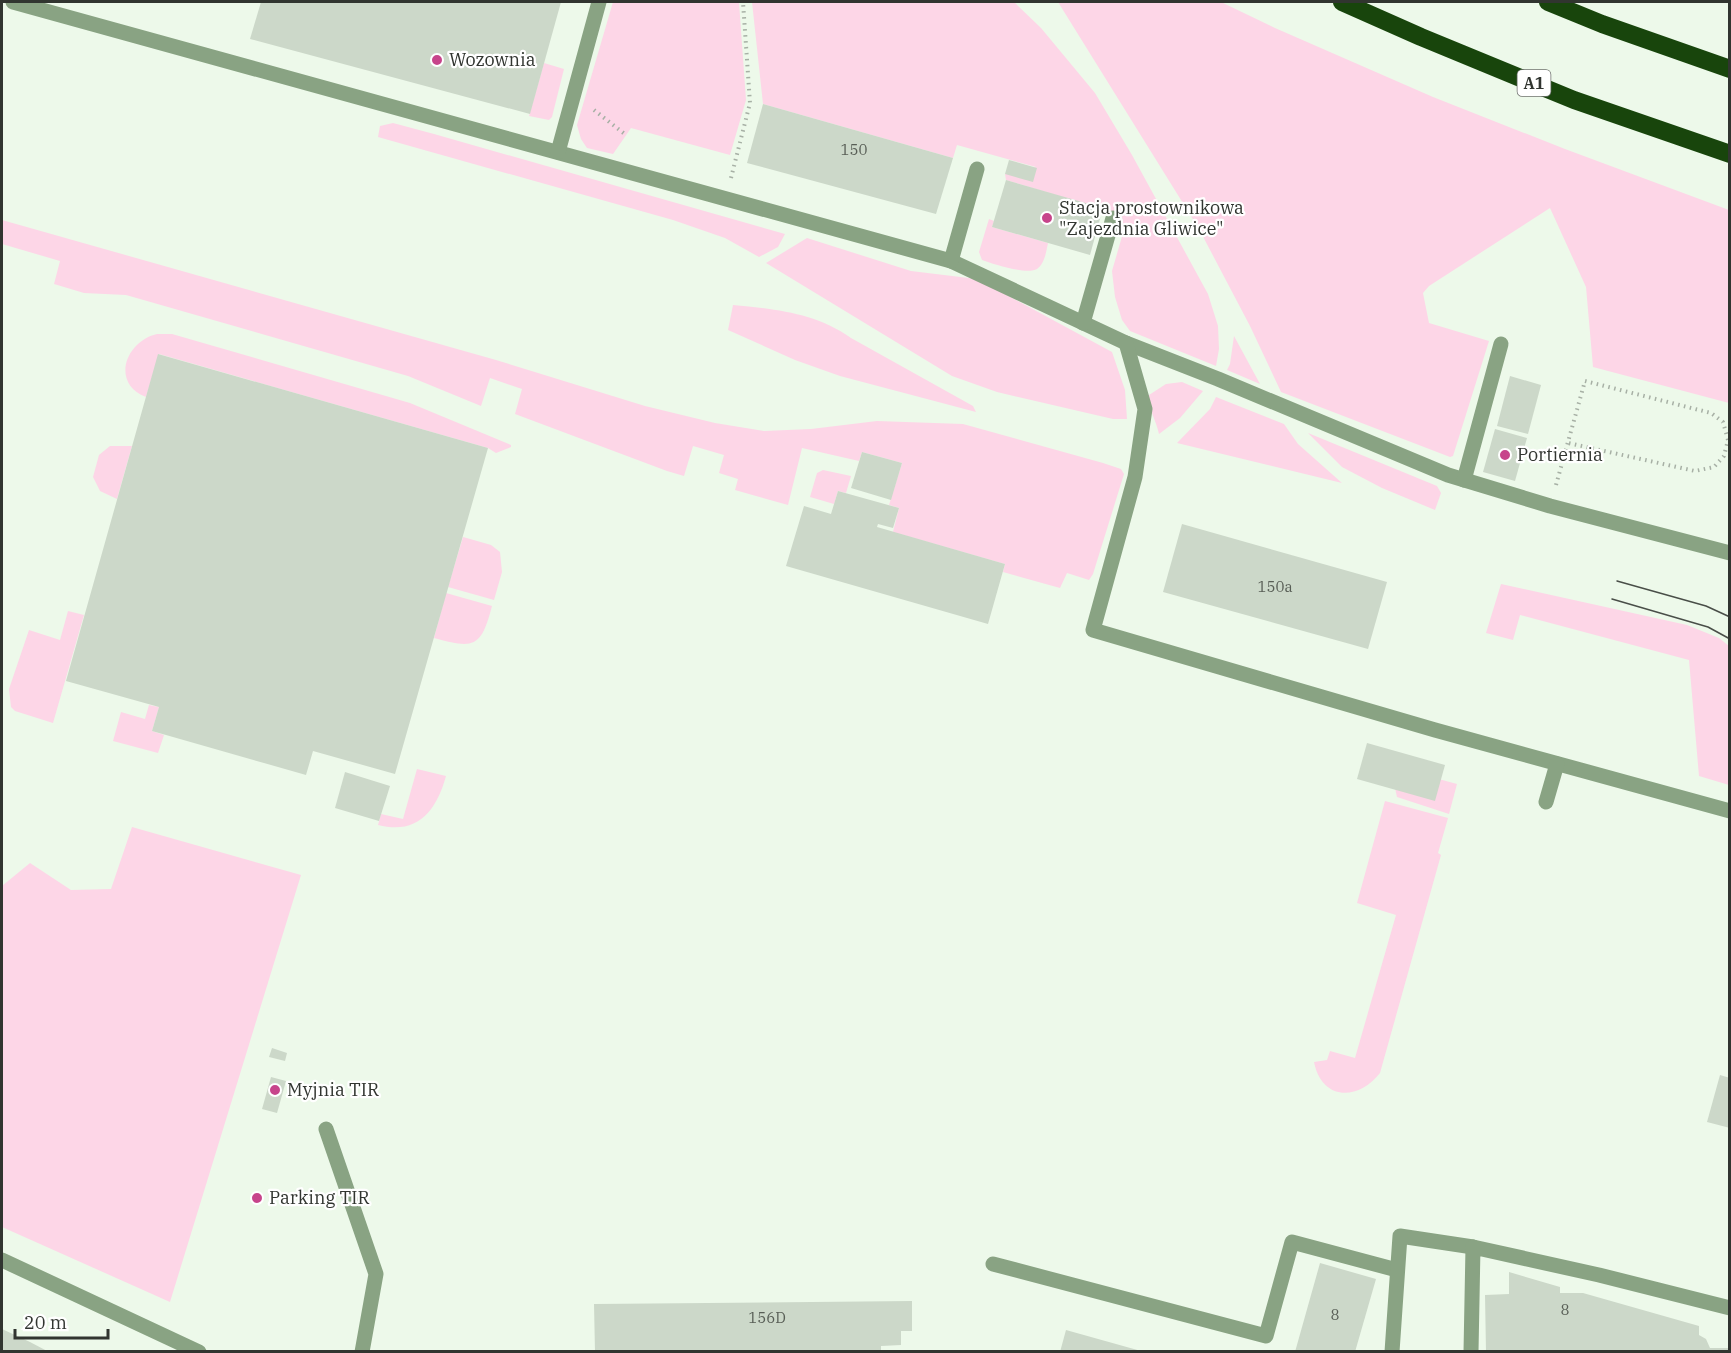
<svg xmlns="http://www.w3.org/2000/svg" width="1731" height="1353" viewBox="0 0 1731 1353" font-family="'IBM Plex Serif',serif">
  <rect width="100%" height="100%" fill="#edf9ea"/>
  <g fill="#fdd6e7">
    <polygon points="613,2 739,2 746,100 730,155 631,128 613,154 587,148 581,139 577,125"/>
    <polygon points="752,2 1014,2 1041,28 1095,93 1132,155 1208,294 1218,326 1219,349 1216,366 1130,331 1122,320 1115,297 1112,271 1123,233 1122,215 1006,180 1005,174 1036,167 957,145 953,158 763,104"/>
    <polygon points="1058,2 1221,2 1275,28 1433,97 1565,149 1729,210 1729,403 1593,367 1586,287 1550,208 1429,286 1423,293 1429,323 1489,341 1453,456 1450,457 1281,392 1250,326 1199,229"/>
    <polygon points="544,63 564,69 552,117 549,120 529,116"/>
    <polygon points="393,123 434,134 785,234 778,247 759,257 725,238 673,220 378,137 380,126"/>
    <path d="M989 219 994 221 992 227 1048 243C1046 252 1045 263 1037 269 1027 275 993 264 982 260L979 252Z"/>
    <polygon points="2,220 496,360 645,406 715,423 764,431 811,429 877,421 963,424 1103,463 1121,469 1124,474 1093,574 1089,580 1067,573 1060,588 1003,572 1005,564 893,532 899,508 889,505 902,463 862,452 859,461 802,448 788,505 735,490 738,479 719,473 724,455 693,446 684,476 667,471 515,414 522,389 490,378 481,406 408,376 126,295 84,293 54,284 60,261 2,244"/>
    <polygon points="807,238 911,271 977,279 1112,352 1125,390 1127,419 1113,419 997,392 952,376 766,263"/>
    <path d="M733 305C775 309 816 313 851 338L973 406 976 412 840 376 795 360 728 330Z"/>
    <path d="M157 334H172L410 403 511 445V447L496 453 488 448 159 354 146 397C110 383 126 341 157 334Z"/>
    <polygon points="1234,336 1260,384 1227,370 1230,364"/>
    <path d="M1182 382 1203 391 1180 418 1159 434C1156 420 1148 408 1149 395L1166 384Z"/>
    <polygon points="1216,397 1284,424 1298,444 1342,483 1177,443 1210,409"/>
    <polygon points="1308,433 1437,486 1441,493 1435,510 1382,488 1342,467"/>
    <polygon points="110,446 132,446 117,499 100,491 93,477 99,455"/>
    <polygon points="823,470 851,476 846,493 838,491 834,504 810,497 817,473"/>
    <polygon points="463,537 491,545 500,552 502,572 494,600 448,587"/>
    <polygon points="1501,584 1687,625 1719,638 1729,646 1729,785 1699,776 1689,660 1520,615 1513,640 1486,633"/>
    <path d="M446 593 492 606C481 648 474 649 434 638Z"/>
    <polygon points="68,611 84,615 53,723 15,711 11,707 9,689 29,630 60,640"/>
    <polygon points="149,705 159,707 152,731 164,735 158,753 113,741 121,712 145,719"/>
    <path d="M417 769 446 776C436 812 417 835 378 825L381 814 403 819Z"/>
    <polygon points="1435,778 1457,784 1449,814 1397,797 1395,788"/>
    <path d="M1385 801 1448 818 1438 853 1441 855 1380 1073C1358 1101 1322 1101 1314 1062L1327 1060 1330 1051 1355 1058 1396 915 1357 903Z"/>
    <polygon points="132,827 301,875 170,1302 2,1227 2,886 30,863 71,890 111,889"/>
  </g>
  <g fill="#ccd8c9">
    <polygon points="261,2 561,2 530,114 250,39"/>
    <polygon points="763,104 953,158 936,214 747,163"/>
    <polygon points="1009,160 1037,168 1033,182 1005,174"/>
    <polygon points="1006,180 1103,208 1090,255 992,227"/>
    <polygon points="158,354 488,448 395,774 313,751 306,775 152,731 159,707 66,681"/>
    <polygon points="1510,376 1541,385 1528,434 1497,426"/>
    <polygon points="1495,429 1527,438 1515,481 1483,472"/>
    <polygon points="862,452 902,463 891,500 851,488"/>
    <polygon points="838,491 899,508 893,528 878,524 877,527 1005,564 988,624 786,566 804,506 831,514"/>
    <polygon points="1182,524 1387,582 1368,649 1163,592"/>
    <polygon points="1367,743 1445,765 1435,801 1357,779"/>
    <polygon points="345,772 390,786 379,821 335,808"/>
    <polygon points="272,1048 287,1053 285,1061 269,1057"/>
    <polygon points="1720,1075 1730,1078 1730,1128 1707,1122"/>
    <polygon points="271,1077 286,1081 277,1113 262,1109"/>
    <polygon points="1320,1263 1376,1279 1355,1352 1295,1352"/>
    <polygon points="1509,1272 1560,1287 1560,1293 1583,1293 1699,1326 1699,1335 1706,1339 1710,1348 1730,1348 1730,1352 1486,1352 1485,1295 1509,1294"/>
    <polygon points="912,1301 912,1331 901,1331 901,1345 881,1346 881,1352 595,1352 594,1304"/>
    <polygon points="2,1329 30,1342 49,1352 2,1352"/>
    <polygon points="1066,1330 1141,1351 1141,1352 1060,1352"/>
  </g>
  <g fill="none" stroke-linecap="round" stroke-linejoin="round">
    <g stroke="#a7b0a5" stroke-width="4" stroke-dasharray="1.5 4.5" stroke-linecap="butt">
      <polyline points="594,110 626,135"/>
      <polyline points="731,178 750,103 743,2"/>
      <polyline points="1556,485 1585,381 1711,413 1723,422 1728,440 1724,456 1714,467 1695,471 1568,443"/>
    </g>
    <g stroke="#89a383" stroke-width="15">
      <polyline points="13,2 951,261 1126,343 1218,379 1448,475 1550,506 1730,553"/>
      <polyline points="558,152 599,2"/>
      <polyline points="951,261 977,169"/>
      <polyline points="1083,323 1113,218"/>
      <polyline points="1126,343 1145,409 1135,477 1093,630 1435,730 1730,811"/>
      <polyline points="1464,480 1501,344"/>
      <polyline points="1546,802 1557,764"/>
      <polyline points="326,1129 376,1274 362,1352"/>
      <polyline points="993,1264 1266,1336 1292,1242 1397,1270"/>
      <polyline points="1392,1352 1400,1236 1473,1247"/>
      <polyline points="1471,1352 1473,1247 1599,1275 1730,1308"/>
    </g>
    <polyline stroke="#89a383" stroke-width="15" points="2,1260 199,1352"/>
    <g stroke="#18450c" stroke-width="18">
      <polyline points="1342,2 1421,37 1574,100 1730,154"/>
      <polyline points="1548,2 1602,24 1730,69"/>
    </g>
    <g stroke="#494e48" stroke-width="1.5">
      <polyline points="1617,581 1706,606 1730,617"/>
      <polyline points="1612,599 1708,627 1730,639"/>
    </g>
  </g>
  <g fill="#c7448b" stroke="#fff" stroke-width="2">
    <circle cx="437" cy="60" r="6"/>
    <circle cx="1047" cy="218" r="6"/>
    <circle cx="1505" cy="455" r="6"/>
    <circle cx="275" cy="1090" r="6"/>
    <circle cx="257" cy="1198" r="6"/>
  </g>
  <g text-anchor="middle" stroke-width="4.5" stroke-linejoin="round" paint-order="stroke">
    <g font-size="15" fill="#585e56">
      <text x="854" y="155">150</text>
      <text x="1275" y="592">150a</text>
      <text x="1565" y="1315">8</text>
      <text x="1335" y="1320">8</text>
      <text x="767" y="1323">156D</text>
    </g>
    <rect fill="#fff" stroke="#6f726e" stroke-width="1.5" x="1517.5" y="70" width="33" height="26" rx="4.5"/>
    <g font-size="16" font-weight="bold" fill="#313530">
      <text x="1534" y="89">A1</text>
    </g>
    <g font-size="18" fill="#313530" stroke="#fff" text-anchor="start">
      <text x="449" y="66">Wozownia</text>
      <text x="1059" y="214">Stacja prostownikowa<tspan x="1059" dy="21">"Zajezdnia Gliwice"</tspan></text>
      <text x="1517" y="461">Portiernia</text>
      <text x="287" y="1096">Myjnia TIR</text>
      <text x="269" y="1204">Parking TIR</text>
    </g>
  </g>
  <rect width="1731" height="1353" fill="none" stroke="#313530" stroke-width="6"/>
  <path d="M15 1329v9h93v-9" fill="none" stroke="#313530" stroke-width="3"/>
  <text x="24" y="1329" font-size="18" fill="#313530" stroke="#ffffff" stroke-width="4.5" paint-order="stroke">20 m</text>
</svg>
